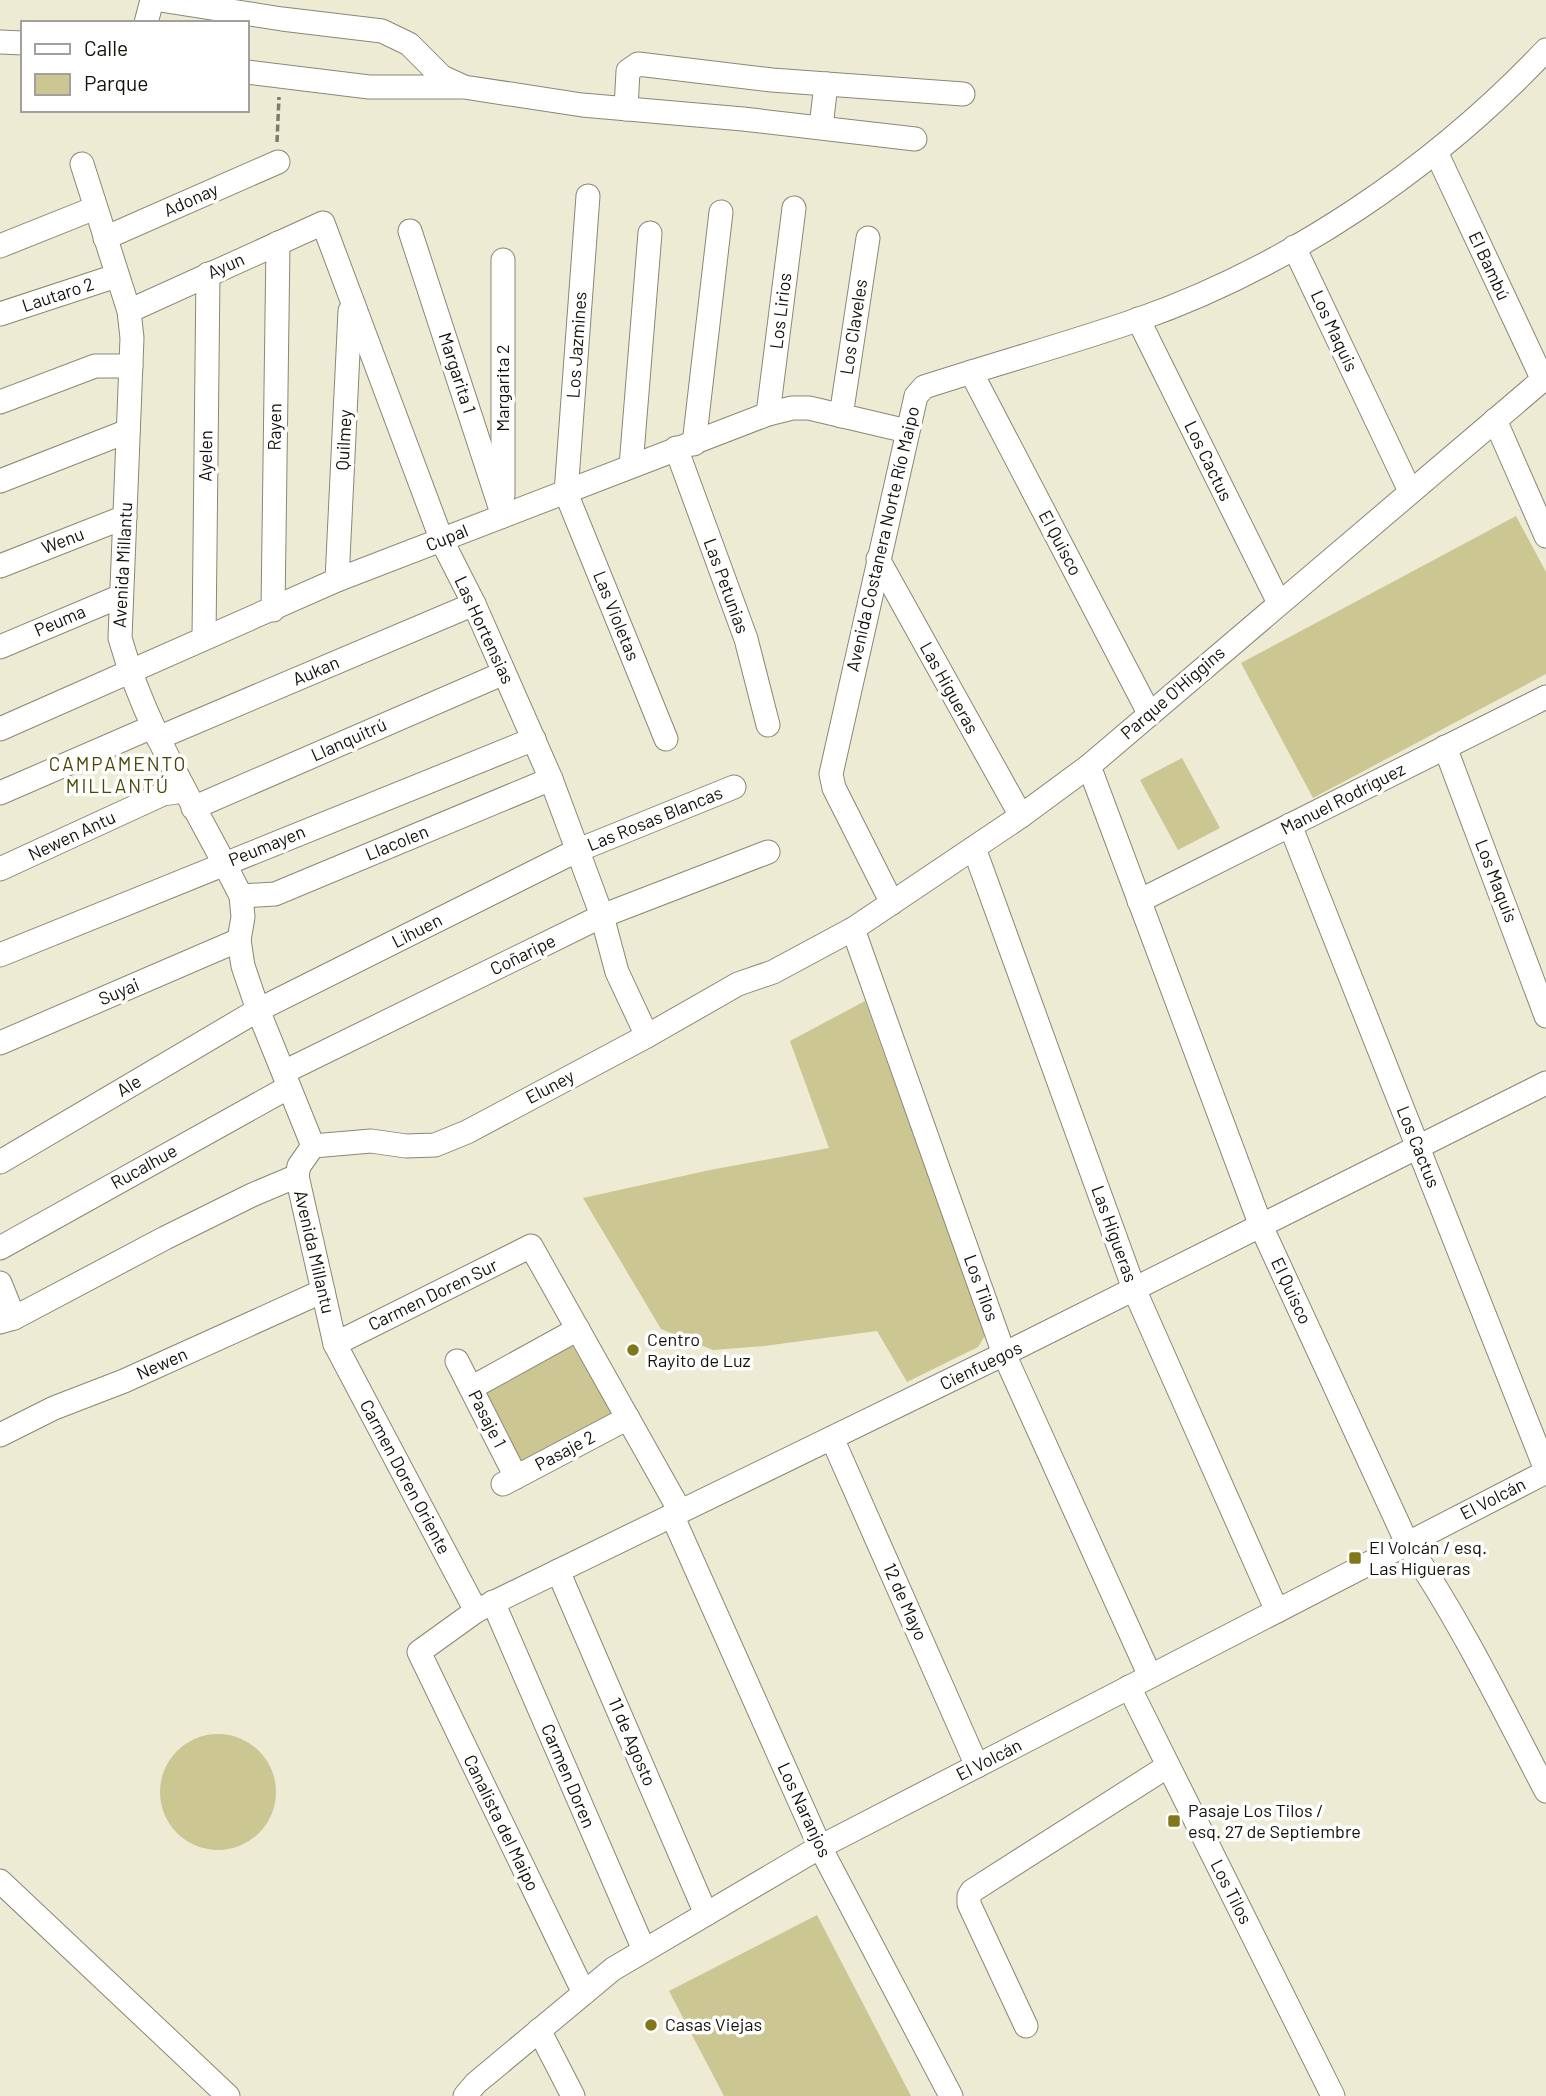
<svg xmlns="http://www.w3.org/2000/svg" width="1546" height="2096" viewBox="0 0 1546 2096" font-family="Barlow,sans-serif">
  <rect width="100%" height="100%" fill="#edebd4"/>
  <g fill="#cbc692">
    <polygon points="1516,516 1546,572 1546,674 1313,798 1241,663"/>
    <polygon points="1182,758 1220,828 1178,850 1140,780"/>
    <polygon points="865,1001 986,1334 978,1347 907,1382 877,1331 764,1346 713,1350 661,1329 583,1198 710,1170 829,1148 790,1041"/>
    <polygon points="571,1343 613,1415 522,1463 484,1392"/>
    <circle cx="218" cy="1792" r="58"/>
    <polygon points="817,1915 911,2096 724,2096 669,1991"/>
  </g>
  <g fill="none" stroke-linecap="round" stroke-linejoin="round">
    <defs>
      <g id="minor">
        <polyline points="160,0 282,19 382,31 409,44 442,77 464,87 582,105 743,119 915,139"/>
        <polyline points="146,23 152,0"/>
        <polyline points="0,42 23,43"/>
        <polyline points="247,72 369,87 460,87"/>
        <polyline points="626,109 628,71 638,64 772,80 963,94"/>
        <polyline points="821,127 826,84"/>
        <polyline points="1436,152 1543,380"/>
        <path d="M82 164 129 311 132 338 120 638C146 731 198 810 241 896L243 917 239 940 243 966 258 1010 313 1146 299 1166 297 1176 335 1344 476 1611"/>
        <polyline points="588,196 566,493 666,739"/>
        <polyline points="410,231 503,516"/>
        <polyline points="105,238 278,162"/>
        <polyline points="0,246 95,208"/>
        <polyline points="1294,247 1410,491"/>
        <polyline points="129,311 323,223 442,541 474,604 551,779 602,916 617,972 647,1036"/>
        <polyline points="0,314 116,276"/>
        <polyline points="1138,319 1279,603"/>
        <polyline points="971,372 1149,713"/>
        <polyline points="0,402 95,366 131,366"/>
        <polyline points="768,414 794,208"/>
        <polyline points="841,416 868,238"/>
        <polyline points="1495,420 1546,536"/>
        <polyline points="694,444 721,212"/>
        <polyline points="676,448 746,639 768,725"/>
        <polyline points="631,466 650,233"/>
        <polyline points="0,481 128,431"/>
        <polyline points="503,495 503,260"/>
        <polyline points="878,559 1021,816"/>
        <polyline points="0,566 125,517"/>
        <polyline points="337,580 350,311"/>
        <polyline points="273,610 278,243"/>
        <polyline points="204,638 208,274"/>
        <polyline points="0,647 121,596"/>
        <polyline points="0,729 337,580 768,414 792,408 809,408 907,431"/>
        <polyline points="158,738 474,604"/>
        <polyline points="1445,747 1546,1016"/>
        <path d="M1089 766 1261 1226 1407 1543C1461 1622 1502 1707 1546 1791"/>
        <polyline points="0,793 152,727"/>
        <polyline points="193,808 504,673"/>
        <polyline points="1290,825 1546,1470"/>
        <polyline points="974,848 1134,1289 1277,1611"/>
        <polyline points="0,869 163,794 184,791"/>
        <polyline points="241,896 275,894 551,779"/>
        <polyline points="1139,901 1546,697"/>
        <path d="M892 903 834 788 831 774 916 396 924 387C995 364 1067 344 1137 320 1291 266 1434 168 1546 50"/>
        <polyline points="853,929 1004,1354 1150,1676"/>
        <polyline points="0,955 534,739"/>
        <polyline points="0,1043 239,940"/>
        <polyline points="284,1072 602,916 768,852"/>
        <polyline points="313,1146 371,1141 406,1146 435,1145 467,1132 647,1036 738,984 773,972 853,929 1021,816 1089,766 1546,377"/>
        <polyline points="0,1162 258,1010 576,851 734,787"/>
        <polyline points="0,1248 289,1087"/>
        <polyline points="0,1283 14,1318"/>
        <polyline points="0,1322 14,1318 165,1238 252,1195 297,1176"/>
        <polyline points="335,1344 531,1246 680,1511"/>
        <polyline points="457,1361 516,1477"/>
        <polyline points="471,1388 578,1329"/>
        <polyline points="0,1435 54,1408 124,1381 323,1291"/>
        <polyline points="832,1438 977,1766"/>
        <polyline points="503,1484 628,1418"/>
        <polyline points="672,1515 820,1847 951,2096"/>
        <polyline points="558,1571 706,1914"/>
        <polyline points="493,1602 644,1950"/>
        <polyline points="1129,1687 1333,2096"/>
        <polyline points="0,1881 228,2096"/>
        <polyline points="584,1993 419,1652 476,1611 1004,1354 1546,1083"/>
        <polyline points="1026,2026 969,1904 969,1896 972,1891 1168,1766"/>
        <polyline points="539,2030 573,2096"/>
        <polyline points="465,2096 476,2083 613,1969 820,1847 1546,1472"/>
      </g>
    </defs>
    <use href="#minor" stroke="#898873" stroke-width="25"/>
    <polyline stroke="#7d7b6c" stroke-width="3.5" stroke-dasharray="7 3.5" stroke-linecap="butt" points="277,142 279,97"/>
    <use href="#minor" stroke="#fff" stroke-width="23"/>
  </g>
  <g fill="#80761a" stroke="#fff" stroke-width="2.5">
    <circle cx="633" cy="1350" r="7"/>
    <rect x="1348" y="1551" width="14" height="14" rx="3.5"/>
    <rect x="1167" y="1814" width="14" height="14" rx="3.5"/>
    <circle cx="651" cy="2025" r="7"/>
  </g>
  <g text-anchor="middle" stroke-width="7" stroke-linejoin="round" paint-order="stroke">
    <g font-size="18" fill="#13120a" stroke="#fff">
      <text transform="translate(191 200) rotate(-24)" y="6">Adonay</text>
      <text transform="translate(226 266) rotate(-24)" y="6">Ayun</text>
      <text transform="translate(1489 266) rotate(65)" y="6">El Bambú</text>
      <text transform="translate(58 295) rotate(-18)" y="6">Lautaro 2</text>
      <text transform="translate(781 311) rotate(-83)" y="6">Los Lirios</text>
      <text transform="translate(854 327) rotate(-81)" y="6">Los Claveles</text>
      <text transform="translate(1334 331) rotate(65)" y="6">Los Maquis</text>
      <text transform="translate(577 345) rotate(-86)" y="6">Los Jazmines</text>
      <text transform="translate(457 373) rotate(72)" y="6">Margarita 1</text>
      <text transform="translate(503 388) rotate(-90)" y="6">Margarita 2</text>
      <text transform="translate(275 427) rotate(-89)" y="6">Rayen</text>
      <text transform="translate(344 440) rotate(-87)" y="6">Quilmey</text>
      <text transform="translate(206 456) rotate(-89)" y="6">Ayelen</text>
      <text transform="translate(1208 461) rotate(64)" y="6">Los Cactus</text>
      <text transform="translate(447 538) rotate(-22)" y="6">Cupal</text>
      <text transform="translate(883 539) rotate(-77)" y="6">Avenida Costanera Norte Río Maipo</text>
      <text transform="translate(63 541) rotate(-21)" y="6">Wenu</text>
      <text transform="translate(1060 543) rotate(62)" y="6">El Quisco</text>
      <text transform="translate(123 565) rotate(-87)" y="6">Avenida Millantu</text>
      <text transform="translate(726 586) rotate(70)" y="6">Las Petunias</text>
      <text transform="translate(616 616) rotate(68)" y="6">Las Violetas</text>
      <text transform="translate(60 621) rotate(-23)" y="6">Peuma</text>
      <text transform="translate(484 630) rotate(65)" y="6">Las Hortensias</text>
      <text transform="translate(316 671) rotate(-23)" y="6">Aukan</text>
      <text transform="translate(949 688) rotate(61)" y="6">Las Higueras</text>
      <text transform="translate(1173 693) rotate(-41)" y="6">Parque O'Higgins</text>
      <text transform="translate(349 740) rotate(-24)" y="6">Llanquitrú</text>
      <text transform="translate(1343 799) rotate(-27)" y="6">Manuel Rodríguez</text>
      <text transform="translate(655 819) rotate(-22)" y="6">Las Rosas Blancas</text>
      <text transform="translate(72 836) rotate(-25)" y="6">Newen Antu</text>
      <text transform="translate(397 843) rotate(-22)" y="6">Llacolen</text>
      <text transform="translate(267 846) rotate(-22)" y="6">Peumayen</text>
      <text transform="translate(1496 881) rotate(69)" y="6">Los Maquis</text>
      <text transform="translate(417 931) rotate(-27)" y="6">Lihuen</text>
      <text transform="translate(523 955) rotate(-26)" y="6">Coñaripe</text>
      <text transform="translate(119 992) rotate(-23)" y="6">Suyai</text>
      <text transform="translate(129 1086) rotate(-31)" y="6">Ale</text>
      <text transform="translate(550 1087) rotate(-28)" y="6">Eluney</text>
      <text transform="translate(1418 1147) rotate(68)" y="6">Los Cactus</text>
      <text transform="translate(144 1167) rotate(-29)" y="6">Rucalhue</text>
      <text transform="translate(1114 1234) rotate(70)" y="6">Las Higueras</text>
      <text transform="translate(314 1252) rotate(77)" y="6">Avenida Millantu</text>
      <text transform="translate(981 1288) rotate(70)" y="6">Los Tilos</text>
      <text transform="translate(1291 1291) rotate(65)" y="6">El Quisco</text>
      <text transform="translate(433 1295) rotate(-26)" y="6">Carmen Doren Sur</text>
      <text transform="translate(162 1364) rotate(-24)" y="6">Newen</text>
      <text transform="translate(981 1366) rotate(-26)" y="6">Cienfuegos</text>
      <text transform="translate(487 1419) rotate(63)" y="6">Pasaje 1</text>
      <text transform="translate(565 1451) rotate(-28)" y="6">Pasaje 2</text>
      <text transform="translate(405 1477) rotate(62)" y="6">Carmen Doren Oriente</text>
      <text transform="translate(1493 1499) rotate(-27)" y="6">El Volcán</text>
      <text transform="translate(905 1602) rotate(66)" y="6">12 de Mayo</text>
      <text transform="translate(632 1742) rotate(67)" y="6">11 de Agosto</text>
      <text transform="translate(989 1760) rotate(-27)" y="6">El Volcán</text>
      <text transform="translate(568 1776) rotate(67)" y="6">Carmen Doren</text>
      <text transform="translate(804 1810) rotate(65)" y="6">Los Naranjos</text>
      <text transform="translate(501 1823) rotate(64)" y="6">Canalista del Maipo</text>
      <text transform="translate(1231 1892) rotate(63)" y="6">Los Tilos</text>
    </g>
    <g font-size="18" fill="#13120a" stroke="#fff" text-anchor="start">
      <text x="647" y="1346">Centro<tspan x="647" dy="21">Rayito de Luz</tspan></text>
      <text x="1369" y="1554">El Volcán / esq.<tspan x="1369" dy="21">Las Higueras</tspan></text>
      <text x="1188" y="1817">Pasaje Los Tilos /<tspan x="1188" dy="21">esq. 27 de Septiembre</tspan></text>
      <text x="665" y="2031">Casas Viejas</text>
    </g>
    <g font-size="19" letter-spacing="2" fill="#4c4603" stroke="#fff">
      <text x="118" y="771">CAMPAMENTO<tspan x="118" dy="22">MILLANTÚ</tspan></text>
    </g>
  </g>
  <rect x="21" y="21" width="228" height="91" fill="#ffffff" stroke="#a1a09d" stroke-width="2"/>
  <rect x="35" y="44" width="35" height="10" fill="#ffffff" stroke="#a1a09d" stroke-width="2"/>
  <text x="84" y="56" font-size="21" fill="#13120a">Calle</text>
  <rect x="35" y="74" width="35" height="21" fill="#cbc692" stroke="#a1a09d" stroke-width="2"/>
  <text x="84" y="91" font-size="21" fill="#13120a">Parque</text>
</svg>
